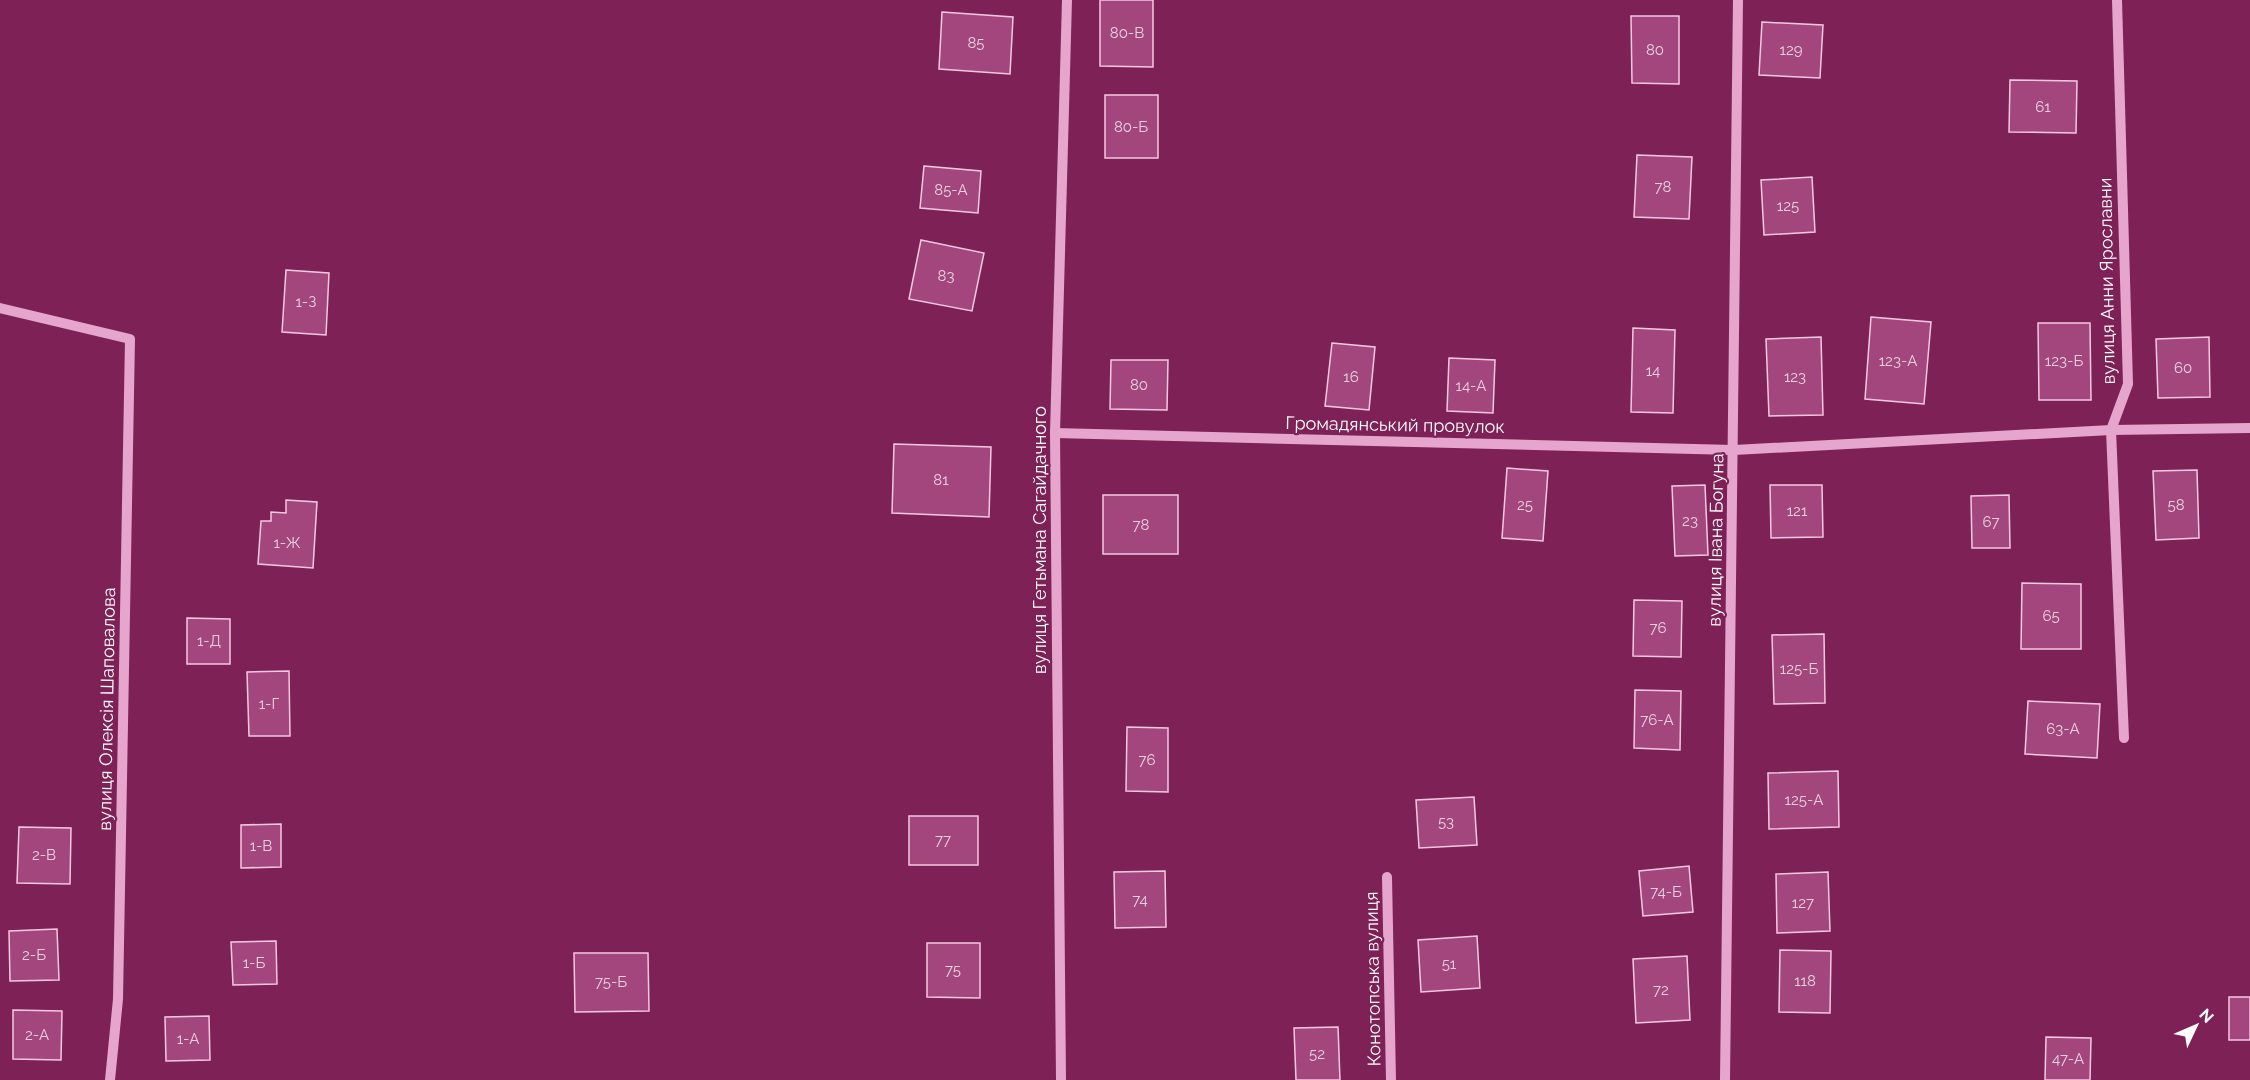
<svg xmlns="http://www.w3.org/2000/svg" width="2250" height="1080" viewBox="0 0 2250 1080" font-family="Raleway,sans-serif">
  <rect width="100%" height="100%" fill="#7d2157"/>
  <g fill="#a4467e" stroke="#f5c8e3" stroke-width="1.5">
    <polygon points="1100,0 1153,0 1153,67 1100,66"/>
    <polygon points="942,12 1013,17 1010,74 939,69"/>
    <polygon points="1631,16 1679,16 1679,84 1632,83"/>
    <polygon points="1762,22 1823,25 1820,78 1759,75"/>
    <polygon points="2010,80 2077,81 2076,133 2009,132"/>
    <rect x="1105" y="95" width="53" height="63"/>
    <polygon points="1637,155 1692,157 1689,219 1634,217"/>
    <polygon points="924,166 981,171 978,213 920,208"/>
    <polygon points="1812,177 1815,232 1764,235 1761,180"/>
    <polygon points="921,240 984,253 972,311 909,299"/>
    <polygon points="286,270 329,273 326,335 282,332"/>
    <polygon points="1871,317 1931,322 1924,404 1865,399"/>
    <polygon points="2038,323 2090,323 2091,400 2039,400"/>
    <polygon points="1633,328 1675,330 1673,413 1631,412"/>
    <polygon points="1821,337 1823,415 1769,416 1766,339"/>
    <polygon points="2209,337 2210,397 2158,398 2156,339"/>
    <polygon points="1332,343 1375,347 1369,410 1325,406"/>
    <polygon points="1449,358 1495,360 1493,413 1447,411"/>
    <polygon points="1111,360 1168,360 1167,410 1110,409"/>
    <polygon points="894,444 991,447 989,517 892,513"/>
    <polygon points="1507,468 1548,471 1543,541 1502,538"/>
    <polygon points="2197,470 2199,538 2156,540 2153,471"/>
    <polygon points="1705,485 1708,555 1675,556 1672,486"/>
    <polygon points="1770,485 1822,485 1823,537 1771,538"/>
    <rect x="1103" y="495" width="75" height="59"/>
    <polygon points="2009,495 2010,548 1972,548 1971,496"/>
    <polygon points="286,500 317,502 313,568 258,564 261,521 271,521 271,512 286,513"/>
    <polygon points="2022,583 2081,584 2081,649 2021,649"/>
    <polygon points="1634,600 1682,601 1681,657 1633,656"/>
    <polygon points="187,618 230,619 230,664 187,664"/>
    <polygon points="1824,634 1825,703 1774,704 1772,635"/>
    <polygon points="289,671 290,736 249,736 247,672"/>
    <polygon points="1635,690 1681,691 1680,750 1634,748"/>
    <polygon points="2028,701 2100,704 2097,758 2025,754"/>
    <polygon points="1127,727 1168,728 1168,792 1126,791"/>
    <polygon points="1838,771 1839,827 1769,829 1768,773"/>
    <polygon points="1474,797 1477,845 1419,848 1416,800"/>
    <rect x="909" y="816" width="69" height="49"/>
    <polygon points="281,824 281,867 241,868 241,825"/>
    <polygon points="19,827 71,828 70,884 17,883"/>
    <polygon points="1689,866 1693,912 1643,916 1639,871"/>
    <polygon points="1165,871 1166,927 1115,928 1114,872"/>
    <polygon points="1828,872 1830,931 1777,933 1776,874"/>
    <polygon points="57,929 59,980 10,981 9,931"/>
    <polygon points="1477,936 1480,988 1421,992 1418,940"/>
    <polygon points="276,941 277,984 233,985 231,942"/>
    <polygon points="927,943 980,943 980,998 927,997"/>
    <polygon points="1780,950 1831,951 1830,1013 1779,1012"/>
    <polygon points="574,953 648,953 649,1011 575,1012"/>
    <polygon points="1687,956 1690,1020 1636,1023 1633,959"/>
    <rect x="2229" y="997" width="21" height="43"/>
    <polygon points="13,1010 62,1011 61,1060 13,1059"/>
    <polygon points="209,1016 210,1060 166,1061 165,1017"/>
    <polygon points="1338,1027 1340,1080 1296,1080 1294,1028"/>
    <polygon points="2046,1037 2091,1038 2090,1080 2045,1080"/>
  </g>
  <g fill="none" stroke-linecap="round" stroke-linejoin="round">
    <g stroke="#e6a5cc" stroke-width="10">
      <polyline points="2117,0 2128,384 2111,430 2124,738"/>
      <polyline points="0,308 130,339 118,999 110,1080"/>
      <polyline points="1055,433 1734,450 2111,430 2250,428"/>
      <polyline points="1387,877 1391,1080"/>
      <polyline points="1061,1080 1055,433 1067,0"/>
      <polyline points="1725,1080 1738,0"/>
    </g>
  </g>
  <g text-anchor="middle" stroke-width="4.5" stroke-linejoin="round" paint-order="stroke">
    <g font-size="15" fill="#e8d1df">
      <text x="1127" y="38">80-В</text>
      <text x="976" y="48">85</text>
      <text x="1655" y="55">80</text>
      <text x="1791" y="55">129</text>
      <text x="2043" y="112">61</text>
      <text x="1131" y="132">80-Б</text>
      <text x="1663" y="192">78</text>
      <text x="951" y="195">85-А</text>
      <text x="1788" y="211">125</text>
      <text x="946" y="281">83</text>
      <text x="306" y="307">1-З</text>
      <text x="1898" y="366">123-А</text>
      <text x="2064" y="366">123-Б</text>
      <text x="2183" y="373">60</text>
      <text x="1653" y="376">14</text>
      <text x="1351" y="382">16</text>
      <text x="1795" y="382">123</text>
      <text x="1139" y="390">80</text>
      <text x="1471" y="391">14-А</text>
      <text x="941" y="485">81</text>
      <text x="1525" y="510">25</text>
      <text x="2176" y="510">58</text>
      <text x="1797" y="516">121</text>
      <text x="1690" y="526">23</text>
      <text x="1991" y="527">67</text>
      <text x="1141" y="530">78</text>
      <text x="287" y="548">1-Ж</text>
      <text x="2051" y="621">65</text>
      <text x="1658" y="633">76</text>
      <text x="209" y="646">1-Д</text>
      <text x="1799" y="674">125-Б</text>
      <text x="269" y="709">1-Г</text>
      <text x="1657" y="725">76-А</text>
      <text x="2063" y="734">63-А</text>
      <text x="1147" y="765">76</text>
      <text x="1804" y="805">125-А</text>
      <text x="1446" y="827">53</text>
      <text x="943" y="845">77</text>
      <text x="261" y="851">1-В</text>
      <text x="44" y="860">2-В</text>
      <text x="1666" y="897">74-Б</text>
      <text x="1140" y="905">74</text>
      <text x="1803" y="908">127</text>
      <text x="34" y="960">2-Б</text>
      <text x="254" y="968">1-Б</text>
      <text x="1449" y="969">51</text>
      <text x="953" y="975">75</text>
      <text x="1805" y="986">118</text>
      <text x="611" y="987">75-Б</text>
      <text x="1661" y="995">72</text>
      <text x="37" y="1040">2-А</text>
      <text x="188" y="1044">1-А</text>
      <text x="1317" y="1059">52</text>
      <text x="2068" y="1064">47-А</text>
    </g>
    <g font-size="18" fill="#fff" stroke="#7d2157">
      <text transform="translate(2107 281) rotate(-91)" y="6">вулиця Анни Ярославни</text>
      <text transform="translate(1395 425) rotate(1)" y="6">Громадянський провулок</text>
      <text transform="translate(1040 540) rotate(-90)" y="6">вулиця Гетьмана Сагайдачного</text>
      <text transform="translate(1716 540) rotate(-89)" y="6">вулиця Івана Богуна</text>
      <text transform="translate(107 709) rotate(-89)" y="6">вулиця Олексія Шаповалова</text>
      <text transform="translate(1373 979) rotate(-91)" y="6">Конотопська вулиця</text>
    </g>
  </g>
  <g transform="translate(2196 1026) rotate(46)" stroke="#7d2157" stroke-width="4.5" paint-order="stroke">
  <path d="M0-4.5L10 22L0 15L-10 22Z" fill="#ffffff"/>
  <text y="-9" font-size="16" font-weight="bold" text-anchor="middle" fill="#ffffff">N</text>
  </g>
</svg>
